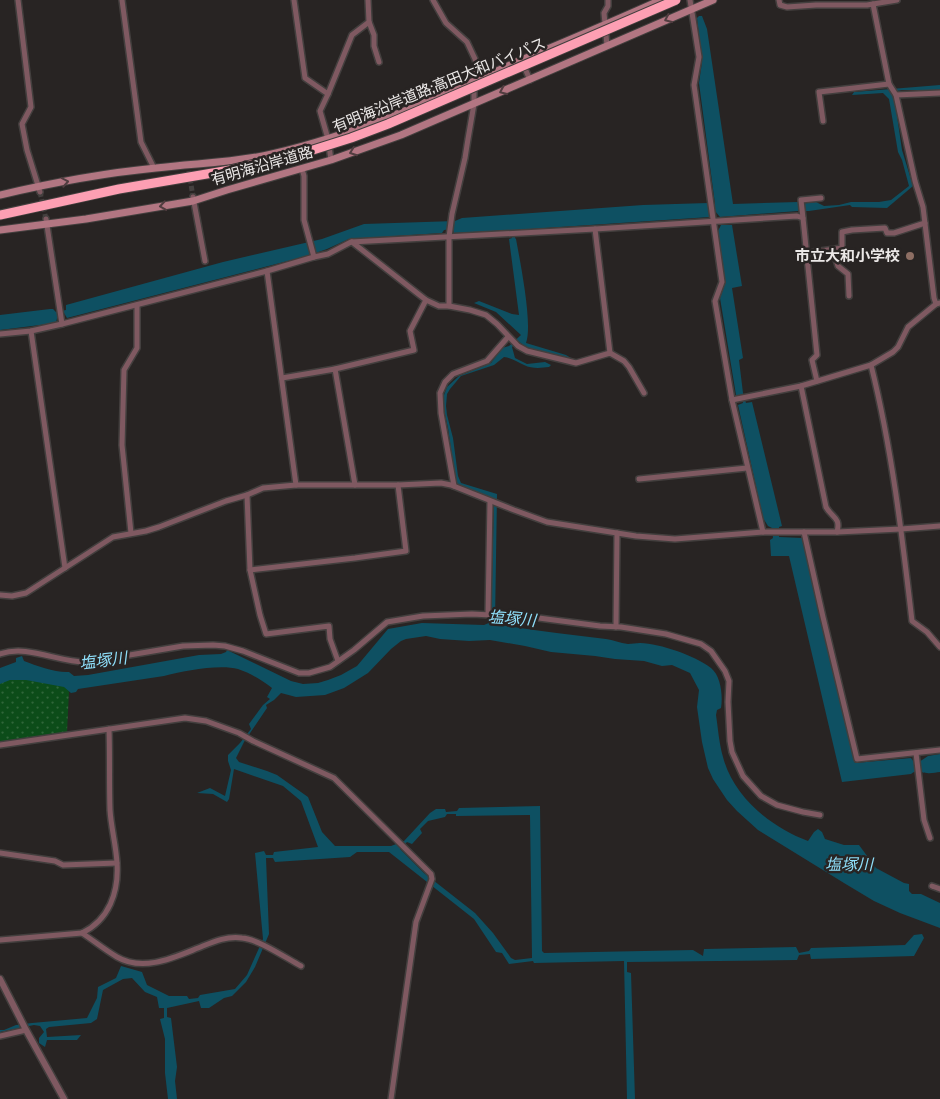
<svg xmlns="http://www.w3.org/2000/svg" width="940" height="1099" viewBox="0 0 940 1099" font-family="Cabin,'Noto Sans JP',sans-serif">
  <defs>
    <pattern id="park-dots" width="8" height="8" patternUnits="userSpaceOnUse" patternTransform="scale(1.25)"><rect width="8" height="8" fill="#0c4c19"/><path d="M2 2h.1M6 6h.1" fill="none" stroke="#30663a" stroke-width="1.8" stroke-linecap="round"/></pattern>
  </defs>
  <rect width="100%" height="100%" fill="#282423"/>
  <polygon fill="url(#park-dots)" points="16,674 67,687 69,692 67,732 0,742 0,679"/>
  <g fill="#0e5062" fill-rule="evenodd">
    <path d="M699 16H702L707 29 733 204 798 202 799 204 816 202 824 206 839 205 851 202H879L891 200 909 186 902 160 898 152 889 99 883 93 852 95 854 92 940 85V90H902L892 92 895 102 902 150 913 186 887 208 852 207 850 205 809 211H805L804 206H799L798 211 720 217 715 211H711L710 217 515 230V238L516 239C520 261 533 325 526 343L566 355 571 358 569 359C551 355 532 353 518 341L512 347 515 358 527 364 545 362 551 365 549 367C541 368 532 369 524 365 517 362 512 358 504 357L494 365 461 376 450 389 447 394 446 406 447 415 453 438 458 476 461 483 497 494 495 622 499 625C534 630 570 635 606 639 613 640 620 643 628 644 632 644 636 643 640 643 661 644 694 655 711 668 721 676 723 696 721 708L717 710 716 715C718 728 719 743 723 757 733 796 770 827 808 841L814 832 818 829 822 832 825 839 844 845H859L876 868 904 883 909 884V891L912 894H921L940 903V928L900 913 874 901 844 883 758 830 737 811 727 800 713 779 708 768 702 742 697 707 699 690 690 673 672 665 662 666 644 661 615 659 595 656 551 652 525 646 490 640 469 641 440 639 426 636 406 639 401 641 391 649 368 673 344 688 325 695 296 697 281 693 274 700 266 705 267 708 244 742 236 758 239 762 267 771 277 775 308 797 322 832 335 846H391L404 841 430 813 436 809H445L446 812 457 811 459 808 540 806 542 951 544 953 693 950 703 956 704 949 796 947 799 953 809 951 811 948 905 945 914 935 922 934 924 938 914 956 811 959 810 954 799 955 797 960 627 962V972L631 973 635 1099H627L624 961 534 963 533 961 509 964 502 953 496 952 474 919 389 852H357L350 857 275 862 273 858H266L269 934 255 967 246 982 232 996 224 998 209 1008H201L199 1001 167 1008V1017L171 1018 177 1067 175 1081 177 1099H168L165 1073V1039L160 1019 164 1018V1008H159L157 997 145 992 132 978 123 979 103 990 97 1019 91 1023 49 1027 46 1029 47 1037 81 1035 77 1040H47L45 1047 39 1043V1038L44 1032 40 1026 34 1025 0 1032V1030H4L16 1025 32 1023 87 1018 97 998 98 987 116 978 121 966 142 972 147 985 169 996H187L189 999 198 998 200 995 235 989 247 975 263 939 255 853 264 851 266 855H273L274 852 318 847 301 801 283 786 234 769 229 799 227 802 213 794 197 793 210 788 225 796 231 770 228 761V755L240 743 251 729 249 724 263 705 270 699 267 697 272 688C262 680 250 673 238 669 219 664 183 671 164 676L78 689 76 692 71 693 64 687 26 680H10L0 684V668L16 662V658L22 656 24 661C37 666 56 673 69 672L74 676 88 675 199 655 221 654 226 652 227 650 291 681 303 684 318 683 328 680 341 675 357 666 388 629 422 623 484 625 491 622 494 499 457 484 455 477 448 428 444 410V395L447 387 459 376 491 363 502 348 509 346 521 335 496 312 474 303 479 301 512 314 519 315 509 239 512 238 511 230 454 233 453 229 444 230 442 233 349 239 327 249 307 256 67 318 64 313 58 314 56 323 0 330V315L50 309H53L56 312 66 310V305L223 262 322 239 364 224 455 221 462 218 643 205 708 203 709 205 715 204 699 83 702 62 697 18ZM447 814H456V816L530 815 532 958 515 960 511 958 493 933 475 913 424 873 400 849 407 842 412 844 422 833 420 829 428 821 445 817Z"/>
    <path d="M721 225H732L742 286 732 288 743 358 739 360 743 393 746 403 752 402 782 526 779 527V537L802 538 855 763 911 758 914 762H919L928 756 940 754V772C936 772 931 774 927 773 919 773 919 768 911 774L842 782 789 556H771L770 540 773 538 772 528 768 526 763 518 738 405 743 403 741 395H736L720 298 724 286 718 231Z"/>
  </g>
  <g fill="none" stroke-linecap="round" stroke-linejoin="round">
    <g stroke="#454140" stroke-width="5" stroke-dasharray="5 2.5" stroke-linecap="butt">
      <polyline points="189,171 193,197"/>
      <polyline points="40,192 46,219"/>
    </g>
    <defs>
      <g id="minor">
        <polyline points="18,0 31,107 22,124 27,150 40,192"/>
        <polyline points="122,0 141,142 154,168"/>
        <polyline points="294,0 305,78 328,94"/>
        <polyline points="433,0 446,23 467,42 475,59 477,68 474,82 474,104 468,139 465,158 452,214 449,237 449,306"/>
        <polyline points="690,0 699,57 694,85 722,282 715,301 732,400 763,532"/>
        <polyline points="779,0 780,5 787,7 816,5 867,5 897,0"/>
        <polyline points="873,4 889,84 896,95 915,181 923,207 934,298 936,304"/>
        <polyline points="369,22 374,35 374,46 379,62"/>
        <polyline points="607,46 604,13 608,6 608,0"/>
        <polyline points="523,64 530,80"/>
        <polyline points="896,95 940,93"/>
        <polyline points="823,121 819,92 889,84"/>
        <polyline points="331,160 328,139 320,111 328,94 352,35 369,22 368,0"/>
        <polyline points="302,169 304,176 304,220 314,257"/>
        <polyline points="193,197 205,261"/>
        <polyline points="803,218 801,200 821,198"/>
        <polyline points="46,219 62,324"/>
        <polyline points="595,229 610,353"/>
        <polyline points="352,242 426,300 439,306 449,306 470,310 486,315 497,324 518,346 527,351 576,363 610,353 624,361 629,367 644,393"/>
        <polyline points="833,250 838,266 848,274 849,296"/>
        <polyline points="806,253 842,248 842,232 852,230 885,228 887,233 894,233 925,223"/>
        <polyline points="267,271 296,485"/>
        <polyline points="31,331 65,568"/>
        <polyline points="0,334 31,331 62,324 267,271 314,257 328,254 351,242 595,229 797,216 803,218 817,355 812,360 817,381"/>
        <path d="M871 365C892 449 902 535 912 621L927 632 940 647"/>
        <polyline points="335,369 355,485"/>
        <polyline points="282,378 335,369 414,350 410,331 426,300"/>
        <path d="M801 386 826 507C832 518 841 517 837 532"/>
        <polyline points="732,400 801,386 871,365 893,352 898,347 908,327 936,304 940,303"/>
        <polyline points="639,479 747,468"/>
        <polyline points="454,486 441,413 440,393 445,382 453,374 487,361 508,337"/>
        <polyline points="247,495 250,570 260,615 266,634 329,626 330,639 338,661"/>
        <polyline points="804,532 823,617 857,759 940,750"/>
        <polyline points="131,533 122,445 124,370 137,348 137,305"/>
        <polyline points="250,570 355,558 406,551 398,485"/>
        <polyline points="0,595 12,596 26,593 113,537 146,531 159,527 226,501 247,495 263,488 296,485 398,485 441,483 451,485 514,510 547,522 636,536 675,539 763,532 837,532 901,529 940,526"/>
        <polyline points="488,614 490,501"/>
        <polyline points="616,627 617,533"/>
        <path d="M0 654C28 644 59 663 88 662L183 646 213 645 225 646 243 651 299 673H309L330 667 354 650 387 622 423 616 472 614 531 617 600 626 621 627 666 634 701 644 711 651 725 671 729 681 728 702 730 741 732 752 743 776 761 796 777 805 803 812 820 815"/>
        <polyline points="0,745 185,718 206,721 239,733 253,741 334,778 431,874 432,879 416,922 391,1099"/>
        <polyline points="916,753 924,820 930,838"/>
        <polyline points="0,853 55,861 63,865 117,863"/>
        <polyline points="932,886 940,889"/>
        <path d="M82 933C94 941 105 950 117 957 143 972 173 958 198 948 213 942 225 936 242 938 258 939 286 958 301 966"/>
        <path d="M0 940 82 933C109 920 119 892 117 863 116 845 111 827 110 810 109 783 110 756 109 729"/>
        <polyline points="0,1036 26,1030"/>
      </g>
      <polyline id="tertiary" points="0,979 26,1030 64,1099"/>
      <g id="secondary">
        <path d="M0 195C51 183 104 173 156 168 195 163 234 163 272 154 359 134 439 97 519 61 567 41 614 21 661 0"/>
        <polyline points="0,230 86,219 193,201 227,190 331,160 401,135 713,0"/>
      </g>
      <polyline id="motorway" points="0,215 119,189 230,170"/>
    </defs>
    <use href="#minor" stroke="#433f3e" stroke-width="8"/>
    <use href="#tertiary" stroke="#433f3e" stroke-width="9"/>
    <use href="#secondary" stroke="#433f3e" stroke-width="9"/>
    <use href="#motorway" stroke="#433f3e" stroke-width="11"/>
    <use href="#minor" stroke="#7f5961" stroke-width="5"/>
    <use href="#tertiary" stroke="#7f5961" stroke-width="6"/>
    <use href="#secondary" stroke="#b27682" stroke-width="7"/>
    <use href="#motorway" stroke="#fd9fb3" stroke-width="9"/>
    <defs>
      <polyline id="motorway-bridge" points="230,170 313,150 351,138 388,124 676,0"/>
    </defs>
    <use href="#motorway-bridge" stroke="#433f3e" stroke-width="11" stroke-linecap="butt"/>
    <use href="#motorway-bridge" stroke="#fd9fb3" stroke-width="9"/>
  </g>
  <defs><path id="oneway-chevron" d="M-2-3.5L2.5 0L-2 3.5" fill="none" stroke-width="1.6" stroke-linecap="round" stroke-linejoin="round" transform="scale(1.25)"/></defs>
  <g stroke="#513d40">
    <use href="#oneway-chevron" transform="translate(668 19) rotate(156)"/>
    <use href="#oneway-chevron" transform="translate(503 91) rotate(156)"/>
    <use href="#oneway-chevron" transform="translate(353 152) rotate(160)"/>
    <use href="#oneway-chevron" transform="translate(65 182) rotate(-10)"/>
    <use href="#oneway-chevron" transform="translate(163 206) rotate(171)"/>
  </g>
  <circle fill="#8d6e63" stroke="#282423" stroke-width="2" cx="910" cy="256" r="5"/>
  <g text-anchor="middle" stroke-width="5" stroke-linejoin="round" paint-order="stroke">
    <g font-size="15" fill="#ebe8e7" stroke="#282423">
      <text transform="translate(439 85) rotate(-22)" y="5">有明海沿岸道路;高田大和バイパス</text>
      <text transform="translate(262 166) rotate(-16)" y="5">有明海沿岸道路</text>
    </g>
    <g font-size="15" font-weight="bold" fill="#ebe8e7" stroke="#282423" text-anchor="end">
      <text x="900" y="261">市立大和小学校</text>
    </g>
    <g font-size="16" font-style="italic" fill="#8fdffa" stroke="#282423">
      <text transform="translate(512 618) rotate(5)" y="6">塩塚川</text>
      <text transform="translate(103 660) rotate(-7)" y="6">塩塚川</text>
      <text x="849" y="870">塩塚川</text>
    </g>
  </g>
</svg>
